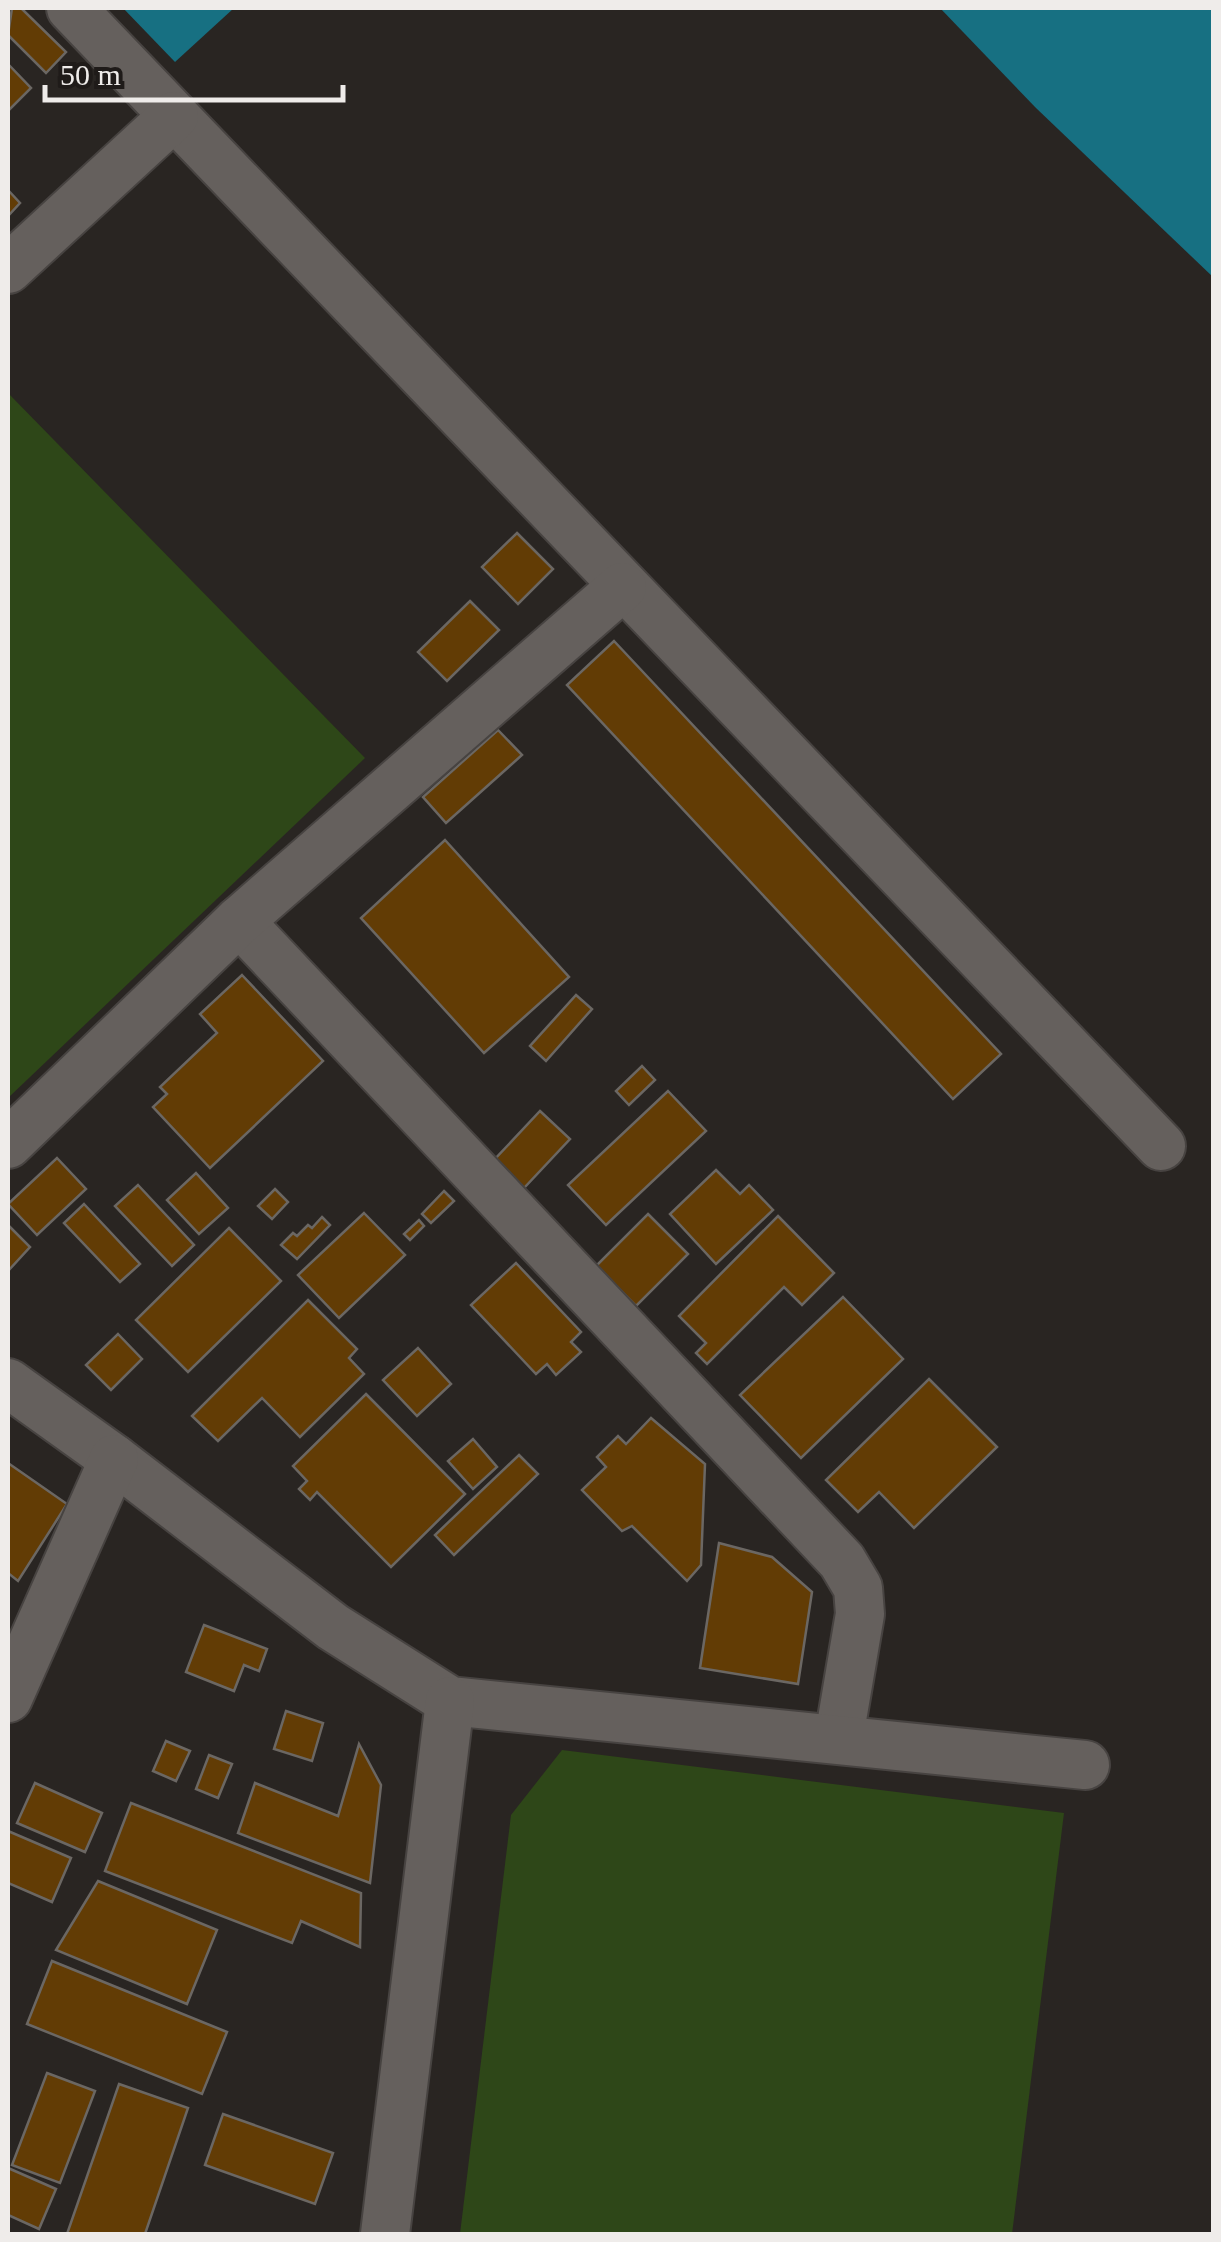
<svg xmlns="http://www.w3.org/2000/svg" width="1221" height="2242" viewBox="0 0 1221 2242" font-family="'Times New Roman',serif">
  <rect width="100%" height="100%" fill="#292522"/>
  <g fill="#2e4718">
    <polygon points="8,393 365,758 8,1098"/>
    <polygon points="562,1750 1064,1813 1012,2234 460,2234 511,1815"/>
  </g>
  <g fill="#177082">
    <polygon points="123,8 234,8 175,62"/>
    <polygon points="940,8 1213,8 1213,277 1036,108"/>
  </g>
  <g fill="#623c05" stroke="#6b6763" stroke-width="2.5">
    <polygon points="12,8 21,8 66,52 46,73 8,35"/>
    <polygon points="8,64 31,88 8,111"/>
    <polygon points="8,190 20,203 8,216"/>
    <polygon points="517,533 553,569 518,604 482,567"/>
    <polygon points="470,601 499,630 447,681 418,652"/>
    <polygon points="614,641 1001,1054 953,1099 567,685"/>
    <polygon points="498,730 522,755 446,823 423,797"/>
    <polygon points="445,840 569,977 484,1053 361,918"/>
    <polygon points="242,975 323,1061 210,1168 153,1107 167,1094 160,1087 217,1033 200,1014"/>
    <polygon points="576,995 592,1009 546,1061 530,1046"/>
    <polygon points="642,1066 655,1080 629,1105 616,1091"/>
    <polygon points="668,1091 706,1131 606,1225 568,1185"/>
    <polygon points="540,1111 570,1139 524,1188 494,1160"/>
    <polygon points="57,1158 86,1189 37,1235 8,1204"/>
    <polygon points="716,1170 740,1194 749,1185 773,1210 716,1264 670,1214"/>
    <polygon points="196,1173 228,1208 199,1234 167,1200"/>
    <polygon points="138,1185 194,1245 172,1266 115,1206"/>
    <polygon points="275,1189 288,1202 272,1219 258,1206"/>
    <polygon points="444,1191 454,1201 431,1223 422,1214"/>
    <polygon points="84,1204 140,1264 120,1282 64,1223"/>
    <polygon points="364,1213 405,1255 339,1318 298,1275"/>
    <polygon points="648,1214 688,1254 636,1306 596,1266"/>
    <polygon points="778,1216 834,1273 802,1305 784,1287 707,1364 696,1353 706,1343 679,1316"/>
    <polygon points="322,1217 330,1225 297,1259 281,1245 293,1233 297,1236 308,1225 312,1228"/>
    <polygon points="419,1220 424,1226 410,1240 404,1234"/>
    <polygon points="8,1225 30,1247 8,1271"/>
    <polygon points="229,1228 281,1281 188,1372 136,1320"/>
    <polygon points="516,1263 581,1332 571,1342 581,1352 556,1375 547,1364 536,1374 471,1305"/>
    <polygon points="843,1297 903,1359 801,1458 740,1395"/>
    <polygon points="308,1300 357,1349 349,1358 364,1374 300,1437 262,1398 218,1441 192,1416"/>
    <polygon points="118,1334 142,1359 111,1390 86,1365"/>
    <polygon points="418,1348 451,1384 417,1416 383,1380"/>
    <polygon points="929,1379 997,1447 914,1528 879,1492 858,1512 826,1480"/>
    <polygon points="366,1394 465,1494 391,1567 317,1492 310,1500 299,1489 307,1481 293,1466"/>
    <polygon points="651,1418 705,1464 701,1565 687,1581 632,1526 622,1531 582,1490 606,1467 597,1457 618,1436 626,1444"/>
    <polygon points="473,1439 497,1467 473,1489 448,1461"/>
    <polygon points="519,1455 538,1474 454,1555 435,1535"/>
    <polygon points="8,1463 67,1504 18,1581 8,1573"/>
    <polygon points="719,1543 772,1557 812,1592 798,1684 700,1668"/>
    <polygon points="204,1625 267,1649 259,1671 244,1665 234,1691 186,1672"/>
    <polygon points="286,1711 323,1723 312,1761 274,1749"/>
    <polygon points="166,1741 190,1751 176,1781 153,1771"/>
    <polygon points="359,1744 381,1785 370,1883 238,1833 255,1783 338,1816"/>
    <polygon points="209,1755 232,1764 218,1798 196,1789"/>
    <polygon points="35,1783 102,1813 85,1852 17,1823"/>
    <polygon points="131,1803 361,1893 360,1947 301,1921 292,1943 105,1871"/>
    <polygon points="8,1831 71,1858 52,1902 8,1883"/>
    <polygon points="98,1881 217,1930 187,2004 56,1950"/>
    <polygon points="52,1961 227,2032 202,2094 27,2024"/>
    <polygon points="47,2073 95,2091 60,2183 12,2165"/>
    <polygon points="119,2084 188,2108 145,2234 67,2234"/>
    <polygon points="223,2114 333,2153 315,2204 205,2165"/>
    <polygon points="8,2168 56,2189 39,2229 8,2215"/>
  </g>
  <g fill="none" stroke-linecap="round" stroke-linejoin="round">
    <defs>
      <g id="minor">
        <polyline points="71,8 1161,1146"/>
        <polyline points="8,269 174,116"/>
        <polyline points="239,921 842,1561 858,1588 860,1614 839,1737"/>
        <polyline points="8,1144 239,921 622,587"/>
        <polyline points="8,1383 114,1459 333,1627 450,1701 1085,1765"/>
        <polyline points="8,1698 114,1459"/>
        <polyline points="385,2234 450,1701"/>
      </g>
    </defs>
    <use href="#minor" stroke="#474341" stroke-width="52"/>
    <use href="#minor" stroke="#65605d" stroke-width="48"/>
  </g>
  <rect width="1221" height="2242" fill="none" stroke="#efecea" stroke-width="20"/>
  <path d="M45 85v15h298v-15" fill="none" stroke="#efecea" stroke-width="5"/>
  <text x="60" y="85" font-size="30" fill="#efecea" stroke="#1f1b19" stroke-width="8" paint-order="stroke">50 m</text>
</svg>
